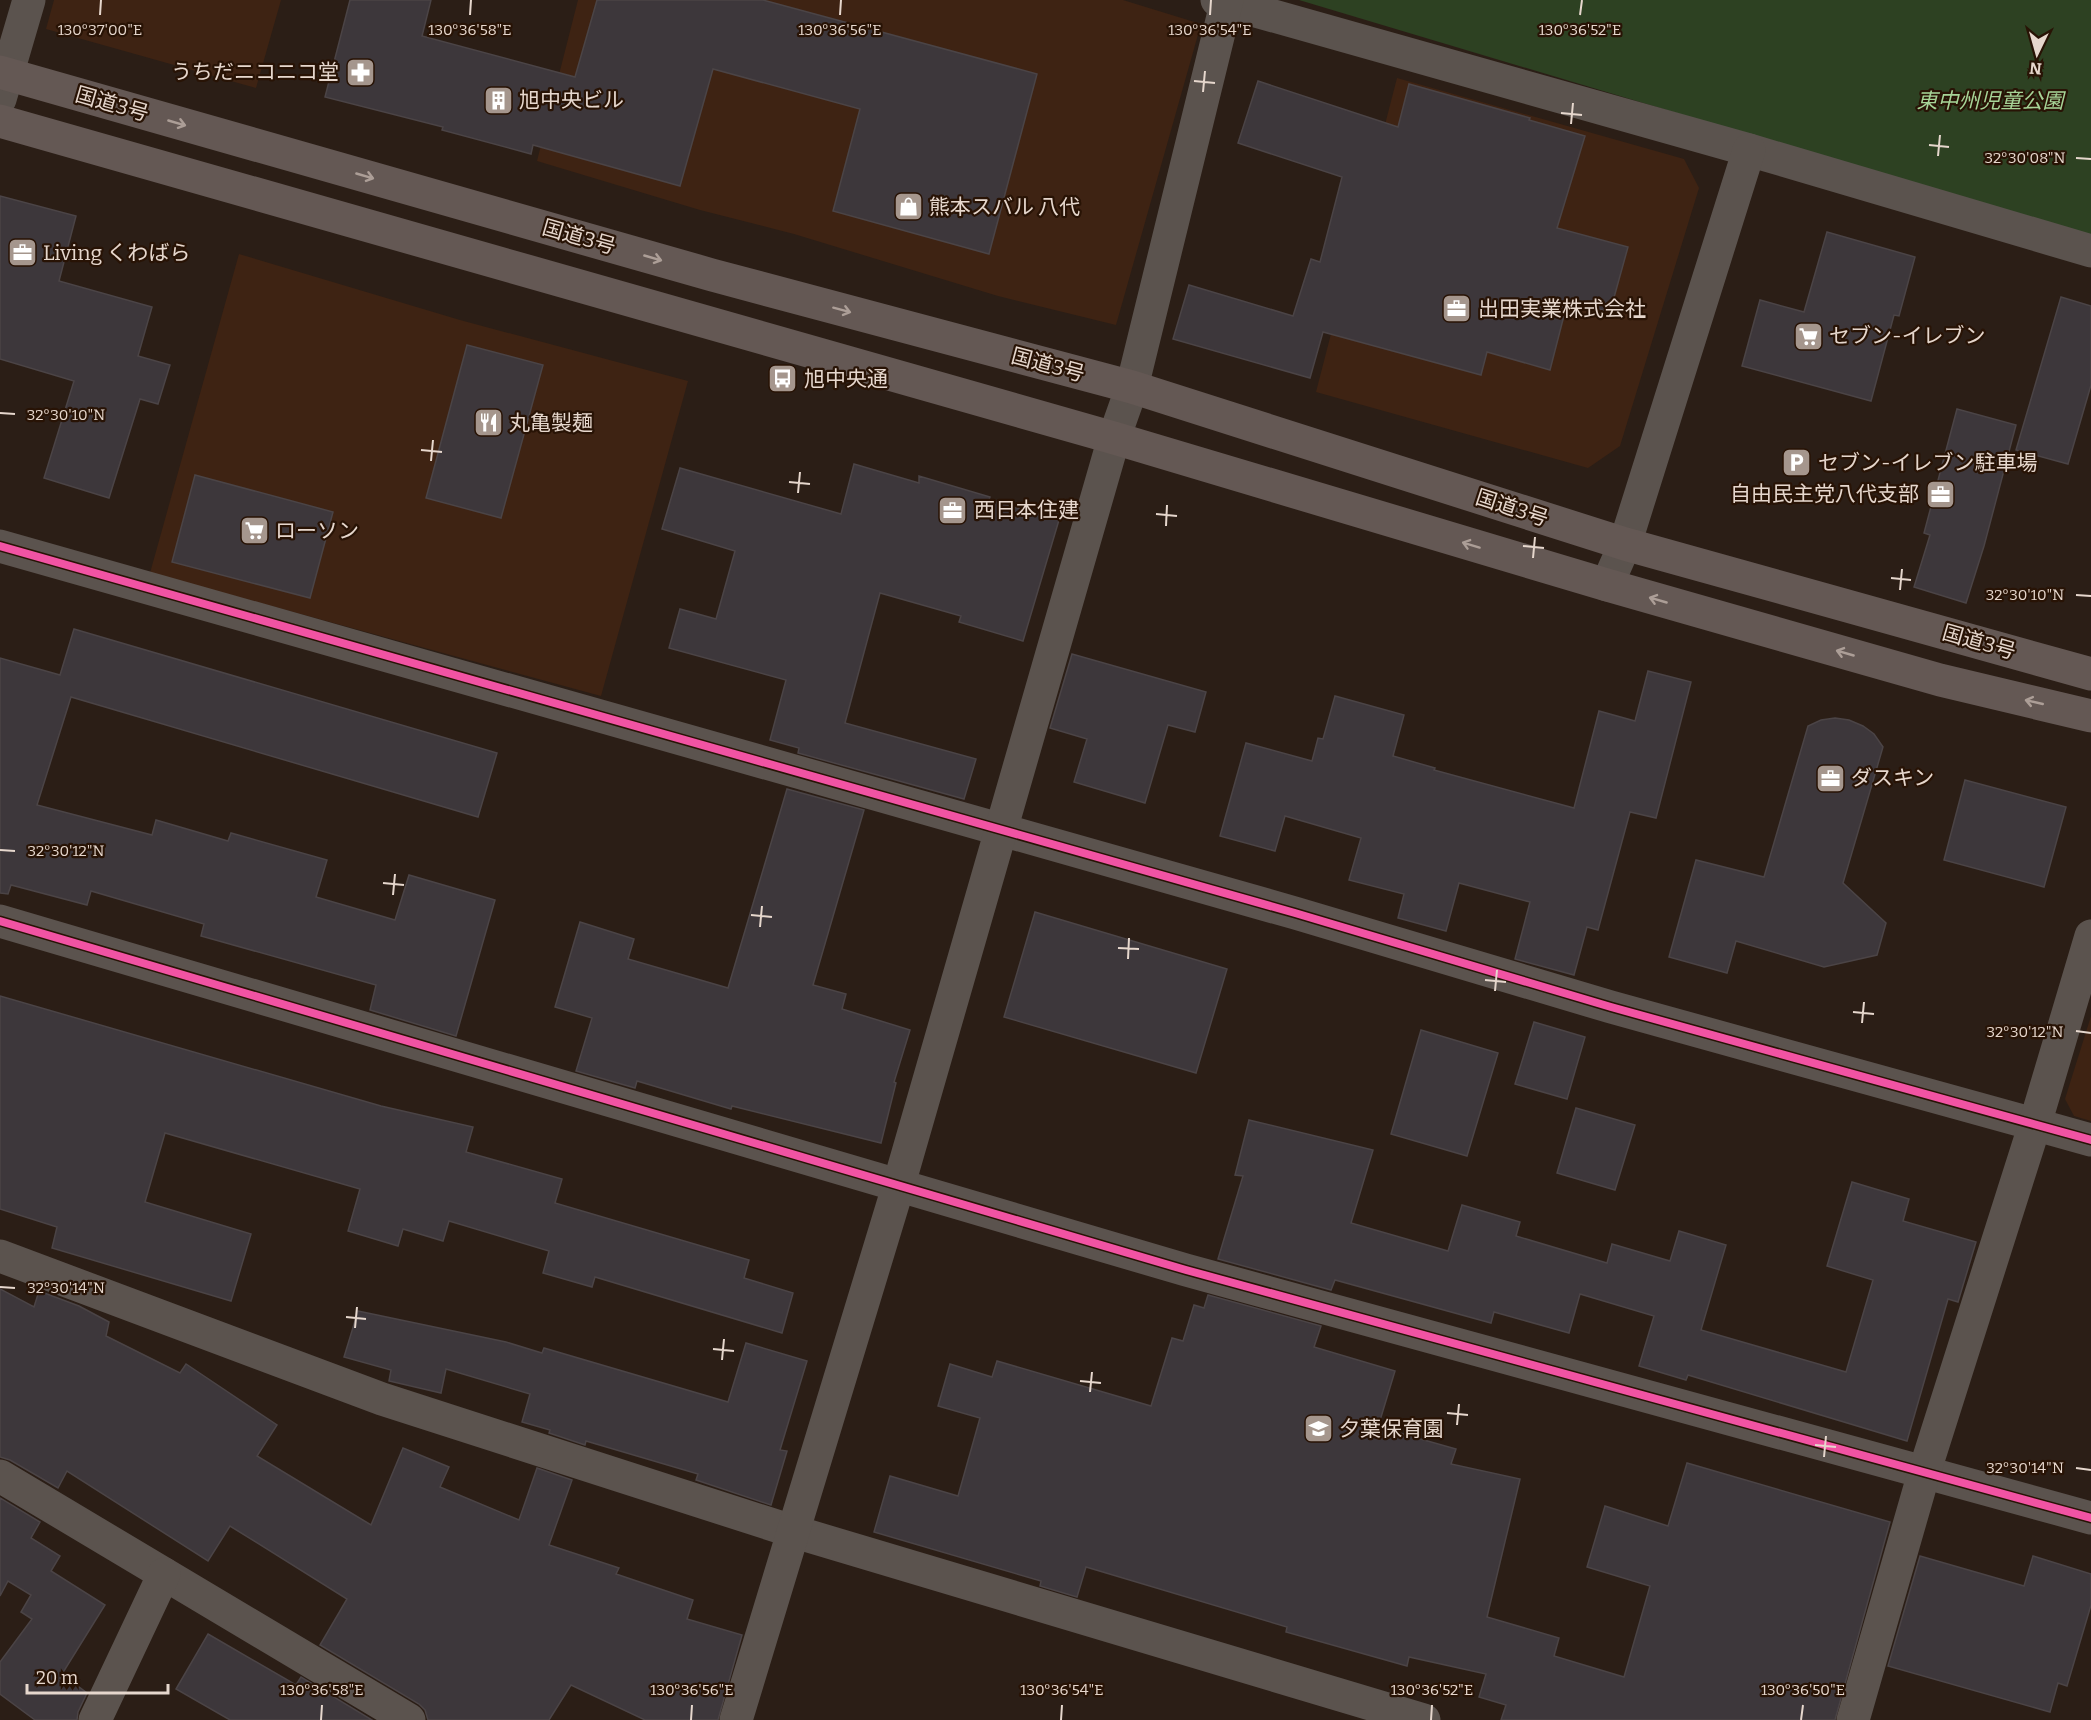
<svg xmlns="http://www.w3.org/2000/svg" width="2091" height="1720" viewBox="0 0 2091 1720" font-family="Bitter,'Noto Sans JP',serif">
  <rect width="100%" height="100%" fill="#2b1e16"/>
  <g fill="#3e2313">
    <polygon points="54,0 281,0 256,88 46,29"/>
    <polygon points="578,0 1123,0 1201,24 1116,325 998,296 794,234 700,210 537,161"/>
    <polygon points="1397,78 1684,159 1699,188 1620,446 1588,468 1316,392"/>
    <polygon points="239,254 460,320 688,381 601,696 150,573"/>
    <polygon points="2091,1016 2091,1121 2074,1116 2065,1099"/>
  </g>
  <polygon fill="#2d4122" points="1299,0 2091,0 2091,237"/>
  <g fill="#3d373b" stroke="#4b4446" stroke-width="1.5">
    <polygon points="350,0 431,0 422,36 575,77 597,0 763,0 1037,74 989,254 833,211 860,109 713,69 680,186 533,145 531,154 442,130 443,127 325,97"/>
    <polygon points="1258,81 1398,127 1409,84 1530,118 1529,120 1585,136 1557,228 1628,247 1610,312 1568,300 1550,370 1487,352 1481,375 1323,332 1310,378 1173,339 1189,285 1293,316 1311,259 1320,262 1342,177 1238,143"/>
    <polygon points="0,196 76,216 59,281 152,307 138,356 170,365 158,404 140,399 109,498 44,478 74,381 0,359"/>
    <polygon points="1827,232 1915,257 1899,316 1894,315 1871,401 1742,366 1760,300 1804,312"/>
    <polygon points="2061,297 2091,306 2091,385 2068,464 2016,450"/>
    <polygon points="467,345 543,365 501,518 426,498"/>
    <polygon points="1957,409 2016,425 1984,546 1966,603 1914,587 1930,535 1924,533"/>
    <polygon points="854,464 919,483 919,476 990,497 989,500 1059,520 1023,641 959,622 961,616 880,593 845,723 976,759 964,799 798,753 799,748 770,740 786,680 669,648 680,609 716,619 735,551 662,529 680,468 841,514"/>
    <polygon points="195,475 333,512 310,598 172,562"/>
    <polygon points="74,629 497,753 478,817 71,697 37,805 152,835 156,820 228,841 231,833 327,860 316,897 395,920 409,875 495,900 456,1036 370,1010 376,985 201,936 204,924 91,891 87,905 11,885 8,894 0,893 0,658 60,675"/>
    <polygon points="1072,654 1206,692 1195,732 1168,725 1145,803 1074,782 1087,739 1050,728"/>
    <polygon points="1648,671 1691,682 1656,818 1630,812 1598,930 1587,927 1574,975 1515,959 1530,902 1459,883 1446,931 1398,918 1404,894 1349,880 1361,838 1285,816 1275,851 1220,836 1246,743 1312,761 1318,738 1323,739 1335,696 1404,715 1393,756 1435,768 1434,770 1574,808 1599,711 1635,721"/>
    <polygon points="1835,718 1849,720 1863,726 1874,734 1883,747 1843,883 1886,923 1877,955 1824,967 1736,941 1727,973 1669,957 1696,860 1764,877 1808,726 1821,720"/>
    <polygon points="1965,780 2066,807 2044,887 1944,860"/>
    <polygon points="787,789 864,810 813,985 846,994 842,1009 910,1030 894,1082 896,1083 881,1143 732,1106 731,1109 637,1081 635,1088 576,1071 592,1018 555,1007 580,922 634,939 628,959 728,988"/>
    <polygon points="1035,912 1227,969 1196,1073 1004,1017"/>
    <polygon points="0,996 381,1106 473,1127 466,1152 562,1179 555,1203 749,1260 744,1278 793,1293 782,1333 595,1277 592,1287 543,1273 549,1251 449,1221 443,1241 403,1229 398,1246 348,1231 360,1189 165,1133 145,1202 251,1234 231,1301 52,1248 57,1227 0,1209"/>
    <polygon points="1534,1022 1585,1037 1567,1099 1515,1084"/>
    <polygon points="1421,1030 1498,1053 1467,1156 1391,1134"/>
    <polygon points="1576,1108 1635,1125 1615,1190 1557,1173"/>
    <polygon points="1249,1120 1373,1150 1351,1223 1448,1251 1462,1205 1520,1222 1516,1236 1607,1263 1612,1244 1670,1261 1679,1231 1726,1245 1701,1330 1846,1372 1873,1280 1827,1266 1852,1182 1909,1199 1903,1221 1976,1242 1958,1302 1948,1299 1907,1441 1688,1375 1686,1380 1639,1366 1654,1316 1580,1294 1569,1333 1494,1312 1491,1323 1335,1280 1331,1290 1218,1259 1243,1176 1235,1175"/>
    <polygon points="0,1289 34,1307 39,1291 79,1306 109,1322 106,1336 180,1373 186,1364 277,1425 257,1456 371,1525 403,1448 449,1467 440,1487 519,1520 537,1468 572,1480 549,1545 619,1568 616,1574 693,1600 687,1619 742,1635 718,1720 645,1720 571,1685 549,1720 428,1720 425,1710 419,1704 320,1645 347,1599 230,1526 208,1561 67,1471 58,1488 10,1460 0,1457"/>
    <polygon points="1208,1295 1321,1326 1314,1347 1395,1371 1378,1427 1456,1449 1451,1464 1520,1479 1487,1617 1559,1638 1554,1656 1624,1677 1650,1586 1587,1567 1605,1506 1668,1526 1687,1463 1890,1522 1835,1720 1501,1720 1506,1705 1479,1697 1486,1674 1409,1657 1407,1666 1286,1632 1287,1627 1086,1567 1077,1597 1040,1586 1041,1581 874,1532 890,1476 958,1496 980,1418 938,1406 950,1364 992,1377 997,1361 1151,1406 1172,1338 1183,1341 1194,1305 1204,1308"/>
    <polygon points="358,1311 506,1342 542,1353 544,1348 728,1402 746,1343 807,1361 780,1450 787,1451 771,1505 696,1480 698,1474 586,1441 585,1445 549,1433 550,1430 522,1422 530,1394 446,1369 441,1393 389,1381 391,1370 344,1357"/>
    <polygon points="0,1498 40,1522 31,1538 60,1556 51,1571 105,1605 62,1674 87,1693 78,1712 77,1720 35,1720 0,1694 0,1662 32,1619 21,1612 31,1595 8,1581 0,1596"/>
    <polygon points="1920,1556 2024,1586 2033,1556 2091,1574 2091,1605 2067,1686 2058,1683 2050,1712 1888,1666"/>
    <polygon points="208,1634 296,1685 301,1677 372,1720 230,1720 176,1689"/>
  </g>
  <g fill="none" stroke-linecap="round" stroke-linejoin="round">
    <g stroke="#5b534e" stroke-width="33">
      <polyline points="1217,0 1749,150 2091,251"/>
      <polyline points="0,99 29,0"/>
      <polyline points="0,546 1295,913 1611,1007 2091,1140"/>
      <polyline points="1607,585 1625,544 1749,150"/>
      <polyline points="0,921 1186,1270 2091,1518"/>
      <polyline points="0,1256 382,1399 792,1531 1424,1720"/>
      <polyline points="0,1476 409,1720"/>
      <polyline points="95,1720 164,1574"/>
      <polyline points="736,1720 899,1184 1114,438 1132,387 1227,0"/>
      <polyline points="1853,1720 1924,1473 2035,1124 2091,936"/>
    </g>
    <g stroke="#645854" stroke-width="33">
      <polyline points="0,72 712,275 1132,387 1625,544 2091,674"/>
      <polyline points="0,121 1114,438 1607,585 1940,680 2091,716"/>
    </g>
    <defs>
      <g id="cycleway">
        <polyline points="0,546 1295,913 1611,1007 2091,1140"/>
        <polyline points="0,921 1186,1270 2091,1518"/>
      </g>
    </defs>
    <use href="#cycleway" stroke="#281305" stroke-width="11"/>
    <use href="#cycleway" stroke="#f153a3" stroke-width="8"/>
  </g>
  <defs><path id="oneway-shaft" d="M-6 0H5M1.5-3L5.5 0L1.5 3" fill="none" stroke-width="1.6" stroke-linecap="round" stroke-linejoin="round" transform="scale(1.5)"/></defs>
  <g stroke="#ac9e97">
    <use href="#oneway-shaft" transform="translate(177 123) rotate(16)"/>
    <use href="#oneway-shaft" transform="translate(365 176) rotate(16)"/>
    <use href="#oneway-shaft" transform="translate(653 258) rotate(16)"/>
    <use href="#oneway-shaft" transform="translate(842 310) rotate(15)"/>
    <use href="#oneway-shaft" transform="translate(1471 545) rotate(-163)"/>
    <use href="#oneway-shaft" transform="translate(1658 600) rotate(-164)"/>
    <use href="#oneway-shaft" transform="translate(1845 653) rotate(-164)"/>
    <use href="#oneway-shaft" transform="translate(2034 702) rotate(-167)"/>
  </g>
  <path fill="none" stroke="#e6d7cd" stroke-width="2" d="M100 15 101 0M470 15 471 0M840 15 841 0M1210 15 1211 0M1580 15 1582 0M1194 81 1215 83M1203 92 1205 71M1561 113 1582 115M1571 124 1573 103M1929 145 1949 147M1938 156 1940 135M2076 158 2091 159M0 413 15 414M421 450 442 452M431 461 433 440M789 482 810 484M798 493 800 472M1156 514 1177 516M1166 526 1167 505M1523 546 1544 548M1533 558 1535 537M1891 578 1911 580M1900 590 1902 569M2076 595 2091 596M0 850 15 851M383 883 404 885M393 895 395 874M751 915 772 917M760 927 762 906M1118 948 1139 949M1128 959 1129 938M1485 980 1506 982M1495 991 1497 970M1853 1012 1874 1014M1862 1023 1864 1002M2076 1031 2091 1033M0 1287 15 1288M346 1317 366 1319M355 1328 357 1307M713 1349 734 1351M722 1360 724 1339M1080 1381 1101 1383M1090 1392 1092 1372M1447 1413 1468 1415M1457 1425 1459 1404M1815 1445 1836 1447M1824 1457 1826 1436M2076 1468 2091 1470M321 1720 322 1705M691 1720 692 1705M1061 1720 1062 1705M1431 1720 1432 1705M1801 1720 1803 1705"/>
  <defs>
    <symbol id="pharmacy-square" viewBox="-11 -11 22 22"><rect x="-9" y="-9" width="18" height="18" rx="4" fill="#a5968d" stroke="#281305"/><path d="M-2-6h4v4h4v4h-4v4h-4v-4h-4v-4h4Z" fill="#fff"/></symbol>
    <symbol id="building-square" viewBox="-11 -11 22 22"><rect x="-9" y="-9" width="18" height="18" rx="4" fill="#a5968d" stroke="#281305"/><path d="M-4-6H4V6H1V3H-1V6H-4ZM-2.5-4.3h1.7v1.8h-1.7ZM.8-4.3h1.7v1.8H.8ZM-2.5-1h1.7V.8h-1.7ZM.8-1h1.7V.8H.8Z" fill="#fff"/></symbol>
    <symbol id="shop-square" viewBox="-11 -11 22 22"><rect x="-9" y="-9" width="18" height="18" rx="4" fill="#a5968d" stroke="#281305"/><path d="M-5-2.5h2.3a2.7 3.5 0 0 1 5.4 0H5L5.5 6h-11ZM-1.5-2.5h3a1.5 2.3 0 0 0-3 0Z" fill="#fff"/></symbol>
    <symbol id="office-square" viewBox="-11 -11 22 22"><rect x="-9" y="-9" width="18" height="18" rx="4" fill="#a5968d" stroke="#281305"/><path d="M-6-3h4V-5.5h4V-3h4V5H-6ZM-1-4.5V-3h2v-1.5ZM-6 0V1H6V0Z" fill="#fff"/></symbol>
    <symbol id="supermarket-square" viewBox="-11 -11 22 22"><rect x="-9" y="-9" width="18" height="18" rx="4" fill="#a5968d" stroke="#281305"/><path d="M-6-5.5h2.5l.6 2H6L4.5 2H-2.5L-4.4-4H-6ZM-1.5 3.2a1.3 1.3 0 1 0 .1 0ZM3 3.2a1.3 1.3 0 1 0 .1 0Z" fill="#fff"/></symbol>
    <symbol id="bus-square" viewBox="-11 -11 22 22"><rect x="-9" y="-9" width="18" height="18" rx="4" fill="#a5968d" stroke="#281305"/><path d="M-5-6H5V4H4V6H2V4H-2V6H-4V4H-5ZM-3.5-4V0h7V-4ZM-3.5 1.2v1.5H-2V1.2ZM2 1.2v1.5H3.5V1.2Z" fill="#fff"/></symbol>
    <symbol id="restaurant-square" viewBox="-11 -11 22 22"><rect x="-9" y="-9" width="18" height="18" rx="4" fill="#a5968d" stroke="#281305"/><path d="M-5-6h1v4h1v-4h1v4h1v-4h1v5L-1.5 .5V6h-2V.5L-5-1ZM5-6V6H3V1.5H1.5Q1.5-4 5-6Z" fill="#fff"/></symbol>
    <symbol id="parking-square" viewBox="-11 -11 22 22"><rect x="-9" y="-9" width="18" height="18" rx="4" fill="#a5968d" stroke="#281305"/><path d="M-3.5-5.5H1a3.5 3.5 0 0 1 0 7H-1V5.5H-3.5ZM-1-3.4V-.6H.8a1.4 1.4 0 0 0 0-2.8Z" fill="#fff"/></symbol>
    <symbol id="school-square" viewBox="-11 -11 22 22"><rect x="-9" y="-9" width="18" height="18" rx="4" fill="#a5968d" stroke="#281305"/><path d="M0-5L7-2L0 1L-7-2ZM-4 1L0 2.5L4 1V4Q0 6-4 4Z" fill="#fff"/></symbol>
  </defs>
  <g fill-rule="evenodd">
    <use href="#pharmacy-square" x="344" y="56" width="33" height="33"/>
    <use href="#building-square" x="482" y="84" width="33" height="33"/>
    <use href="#shop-square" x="892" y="190" width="33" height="33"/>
    <use href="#office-square" x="6" y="236" width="33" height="33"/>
    <use href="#office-square" x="1440" y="292" width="33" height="33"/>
    <use href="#supermarket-square" x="1792" y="320" width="33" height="33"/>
    <use href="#bus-square" x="766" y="362" width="33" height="33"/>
    <use href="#restaurant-square" x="472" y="406" width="33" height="33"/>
    <use href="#parking-square" x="1780" y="446" width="33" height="33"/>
    <use href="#office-square" x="1924" y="478" width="33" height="33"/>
    <use href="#office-square" x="936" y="494" width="33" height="33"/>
    <use href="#supermarket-square" x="238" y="514" width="33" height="33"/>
    <use href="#office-square" x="1814" y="762" width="33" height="33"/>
    <use href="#school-square" x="1302" y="1412" width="33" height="33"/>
  </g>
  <g text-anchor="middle" stroke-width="4.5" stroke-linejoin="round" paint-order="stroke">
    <g font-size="21" fill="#e6d7cd" stroke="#281305" text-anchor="start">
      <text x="339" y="79" text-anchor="end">うちだニコニコ堂</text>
      <text x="519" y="107">旭中央ビル</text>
      <text x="929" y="214">熊本スバル 八代</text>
      <text x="43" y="260">Living くわばら</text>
      <text x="1478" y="316">出田実業株式会社</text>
      <text x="1829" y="343">セブン-イレブン</text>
      <text x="804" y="386">旭中央通</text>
      <text x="509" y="430">丸亀製麺</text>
      <text x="1818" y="470">セブン-イレブン駐車場</text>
      <text x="1919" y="501" text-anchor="end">自由民主党八代支部</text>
      <text x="974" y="517">西日本住建</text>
      <text x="275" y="538">ローソン</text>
      <text x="1851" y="785">ダスキン</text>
      <text x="1339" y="1436">夕葉保育園</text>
    </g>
    <g font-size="21" font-style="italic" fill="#a6d497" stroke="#281305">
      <text x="1990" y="108">東中州児童公園</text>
    </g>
    <g font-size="21" fill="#e6d7cd" stroke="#281305">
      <text transform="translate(112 104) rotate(16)" y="7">国道3号</text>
      <text transform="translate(579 237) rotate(16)" y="7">国道3号</text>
      <text transform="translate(1048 365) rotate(15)" y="7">国道3号</text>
      <text transform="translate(1512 508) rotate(18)" y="7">国道3号</text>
      <text transform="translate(1979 642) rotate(16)" y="7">国道3号</text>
    </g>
  </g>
  <g font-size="15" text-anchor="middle" fill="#e6d7cd" stroke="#281305" stroke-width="4.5" stroke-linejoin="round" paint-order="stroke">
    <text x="470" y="35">130°36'58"E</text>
    <text x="840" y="35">130°36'56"E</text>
    <text x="1210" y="35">130°36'54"E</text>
    <text x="1580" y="35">130°36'52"E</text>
    <text x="100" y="35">130°37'00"E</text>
    <text x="2025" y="163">32°30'08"N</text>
    <text x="66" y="420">32°30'10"N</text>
    <text x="2025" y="600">32°30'10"N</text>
    <text x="66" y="856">32°30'12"N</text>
    <text x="2025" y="1037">32°30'12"N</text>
    <text x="66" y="1293">32°30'14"N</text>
    <text x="2025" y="1473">32°30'14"N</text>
    <text x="322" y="1695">130°36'58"E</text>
    <text x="692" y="1695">130°36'56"E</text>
    <text x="1062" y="1695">130°36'54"E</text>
    <text x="1432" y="1695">130°36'52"E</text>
    <text x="1803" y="1695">130°36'50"E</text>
  </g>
  <g transform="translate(2037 54) rotate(185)" stroke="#281305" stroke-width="4.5" paint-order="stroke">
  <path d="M0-4.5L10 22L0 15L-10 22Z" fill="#e6d7cd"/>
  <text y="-9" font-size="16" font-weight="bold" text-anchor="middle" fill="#e6d7cd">N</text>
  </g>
  <path d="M27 1684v9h141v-9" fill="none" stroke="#e6d7cd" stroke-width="3"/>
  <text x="36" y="1684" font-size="18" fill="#e6d7cd" stroke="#281305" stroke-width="4.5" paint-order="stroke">20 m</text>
</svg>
